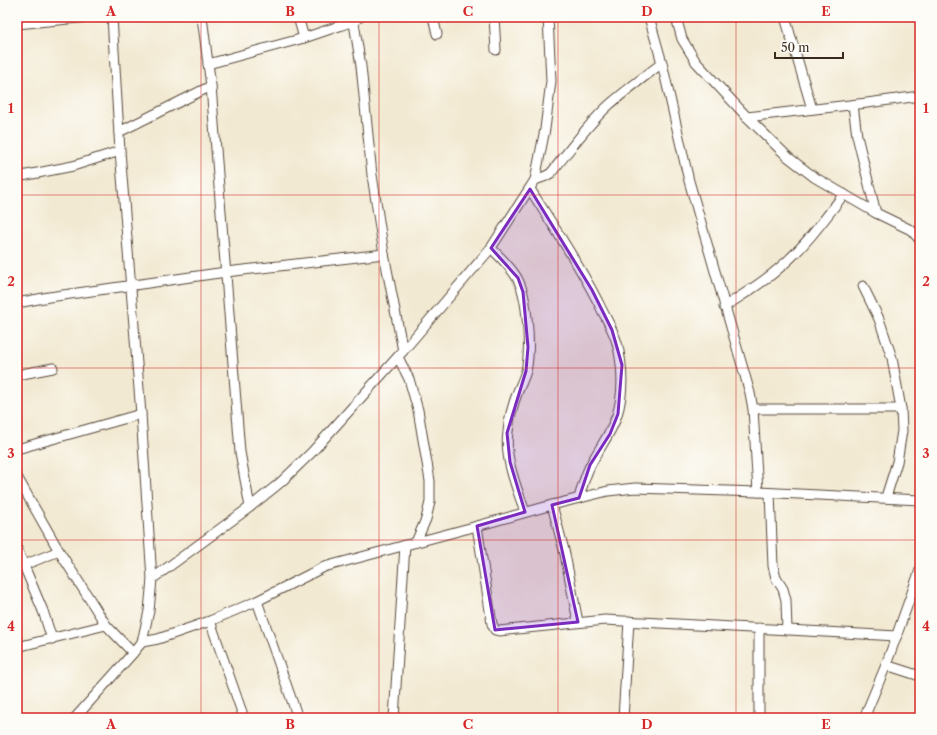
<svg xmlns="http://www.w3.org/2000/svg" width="937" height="735" viewBox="0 0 937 735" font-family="'Libre Caslon Text',serif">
  <rect width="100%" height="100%" fill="#fdfcf7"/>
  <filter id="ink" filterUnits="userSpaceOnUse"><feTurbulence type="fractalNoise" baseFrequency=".025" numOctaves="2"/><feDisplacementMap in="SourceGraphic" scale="8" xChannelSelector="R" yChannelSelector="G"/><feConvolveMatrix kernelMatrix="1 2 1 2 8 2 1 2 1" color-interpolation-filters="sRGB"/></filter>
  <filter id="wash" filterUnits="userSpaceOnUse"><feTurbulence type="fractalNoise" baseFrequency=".012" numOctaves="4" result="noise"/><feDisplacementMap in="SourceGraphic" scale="16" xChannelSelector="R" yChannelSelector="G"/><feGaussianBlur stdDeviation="0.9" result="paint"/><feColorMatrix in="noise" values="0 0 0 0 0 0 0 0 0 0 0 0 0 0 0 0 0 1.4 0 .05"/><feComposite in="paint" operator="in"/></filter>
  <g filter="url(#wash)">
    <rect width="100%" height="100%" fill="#f2e9d2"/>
  </g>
  <g filter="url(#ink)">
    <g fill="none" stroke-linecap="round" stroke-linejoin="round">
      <defs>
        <g id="minor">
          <polyline points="202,17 211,86 240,452 250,507"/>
          <polyline points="298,17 304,38"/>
          <polyline points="353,17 361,66 372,175 384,254 403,351"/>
          <polyline points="433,17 437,34"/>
          <polyline points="494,17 496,50"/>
          <polyline points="649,17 662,63 689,181 750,393 753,409 758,492"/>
          <polyline points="676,17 682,39 696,62 747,117 788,157 814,177 876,213 911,230 920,240"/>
          <polyline points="785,17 812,109"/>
          <polyline points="17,24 89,17"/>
          <polyline points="208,64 304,38 354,21 360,17"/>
          <polyline points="853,105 857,136 876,213"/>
          <polyline points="747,117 867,103 920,96"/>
          <polyline points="119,132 211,86"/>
          <polyline points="17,177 73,166 120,151"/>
          <path d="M535 180 546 176 551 173C570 150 587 125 609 105 626 90 644 77 662 63"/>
          <path d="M530 189C554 227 579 264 599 304 605 317 613 329 617 343 623 366 624 393 617 415 611 434 599 448 590 466 585 476 582 487 579 498"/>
          <path d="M491 248C500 257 511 267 517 278 528 296 531 350 526 371 524 378 521 384 518 391 513 404 509 418 508 432 504 459 517 488 525 512"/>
          <polyline points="863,286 879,319 892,358 901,409 902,431 897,462 886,497"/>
          <polyline points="17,303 49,297 226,272 384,254"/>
          <path d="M724 307C742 295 761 284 777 270 803 249 824 220 844 194"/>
          <polyline points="398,357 409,379 418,410 430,481 430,502 426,519 416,542"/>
          <polyline points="17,375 53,368"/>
          <polyline points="753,409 901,409"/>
          <polyline points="17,449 141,414"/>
          <polyline points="17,477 59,551 106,625 133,653"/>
          <polyline points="770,493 773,566 776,578 783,589 786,600 787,630"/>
          <polyline points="552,505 565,554 578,622"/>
          <polyline points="477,526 492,624 495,630 499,631 605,620 897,636"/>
          <polyline points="17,549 43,611 52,639"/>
          <polyline points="24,565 59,551"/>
          <polyline points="152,579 250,507 281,482 312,452 403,351 491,248 535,180 545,129 551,81 548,17"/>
          <polyline points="257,601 298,718"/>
          <polyline points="210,621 244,718"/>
          <polyline points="759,628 759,718"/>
          <polyline points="142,642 158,639 210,621 257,601 324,567 477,526 552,505 608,491 635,488 758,492 920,500"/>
          <polyline points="17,647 106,625"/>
          <polyline points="886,665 920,676"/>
          <polyline points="75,718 133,653 142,642 149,611 152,579 141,414 120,151 112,17"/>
          <polyline points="394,718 405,545"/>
          <polyline points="623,718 629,621"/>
          <polyline points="864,718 886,665 920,570"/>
        </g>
      </defs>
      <use href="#minor" stroke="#564739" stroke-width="11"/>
      <use href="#minor" stroke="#fff" stroke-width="9"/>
    </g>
  </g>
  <path fill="#7b2cbf" fill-opacity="0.2" stroke="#7b2cbf" stroke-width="3" stroke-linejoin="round" d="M530 189 592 290 612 330 622 365 618 414 610 434 590 465 579 498 552 505 578 622 495 630 477 526 525 512 510 462 507 433 526 371 528 347 523 292 518 278 491 248Z"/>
  <path fill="none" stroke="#d62828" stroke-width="1" stroke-opacity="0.55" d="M201 17V718M379 17V718M558 17V718M736 17V718M17 195H920M17 368H920M17 540H920"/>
  <rect width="937" height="735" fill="none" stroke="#fdfcf7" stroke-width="44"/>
  <path d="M775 52v6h68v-6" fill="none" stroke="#3b2a1e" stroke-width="2"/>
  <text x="781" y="52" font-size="12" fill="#3b2a1e" stroke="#fdfcf7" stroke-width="3" paint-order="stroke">50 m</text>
  <rect x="22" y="22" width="893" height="691" fill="none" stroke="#d62828" stroke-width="1.5"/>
  <g font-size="13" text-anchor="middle" font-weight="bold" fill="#d62828">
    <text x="111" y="16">A</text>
    <text x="290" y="16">B</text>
    <text x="468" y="16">C</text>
    <text x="647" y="16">D</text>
    <text x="826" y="16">E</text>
    <text x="11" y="113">1</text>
    <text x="926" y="113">1</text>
    <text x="11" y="286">2</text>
    <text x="926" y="286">2</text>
    <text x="11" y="458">3</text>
    <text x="926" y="458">3</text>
    <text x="11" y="631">4</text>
    <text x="926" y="631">4</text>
    <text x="111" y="729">A</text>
    <text x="290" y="729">B</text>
    <text x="468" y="729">C</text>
    <text x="647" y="729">D</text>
    <text x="826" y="729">E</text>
  </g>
</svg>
